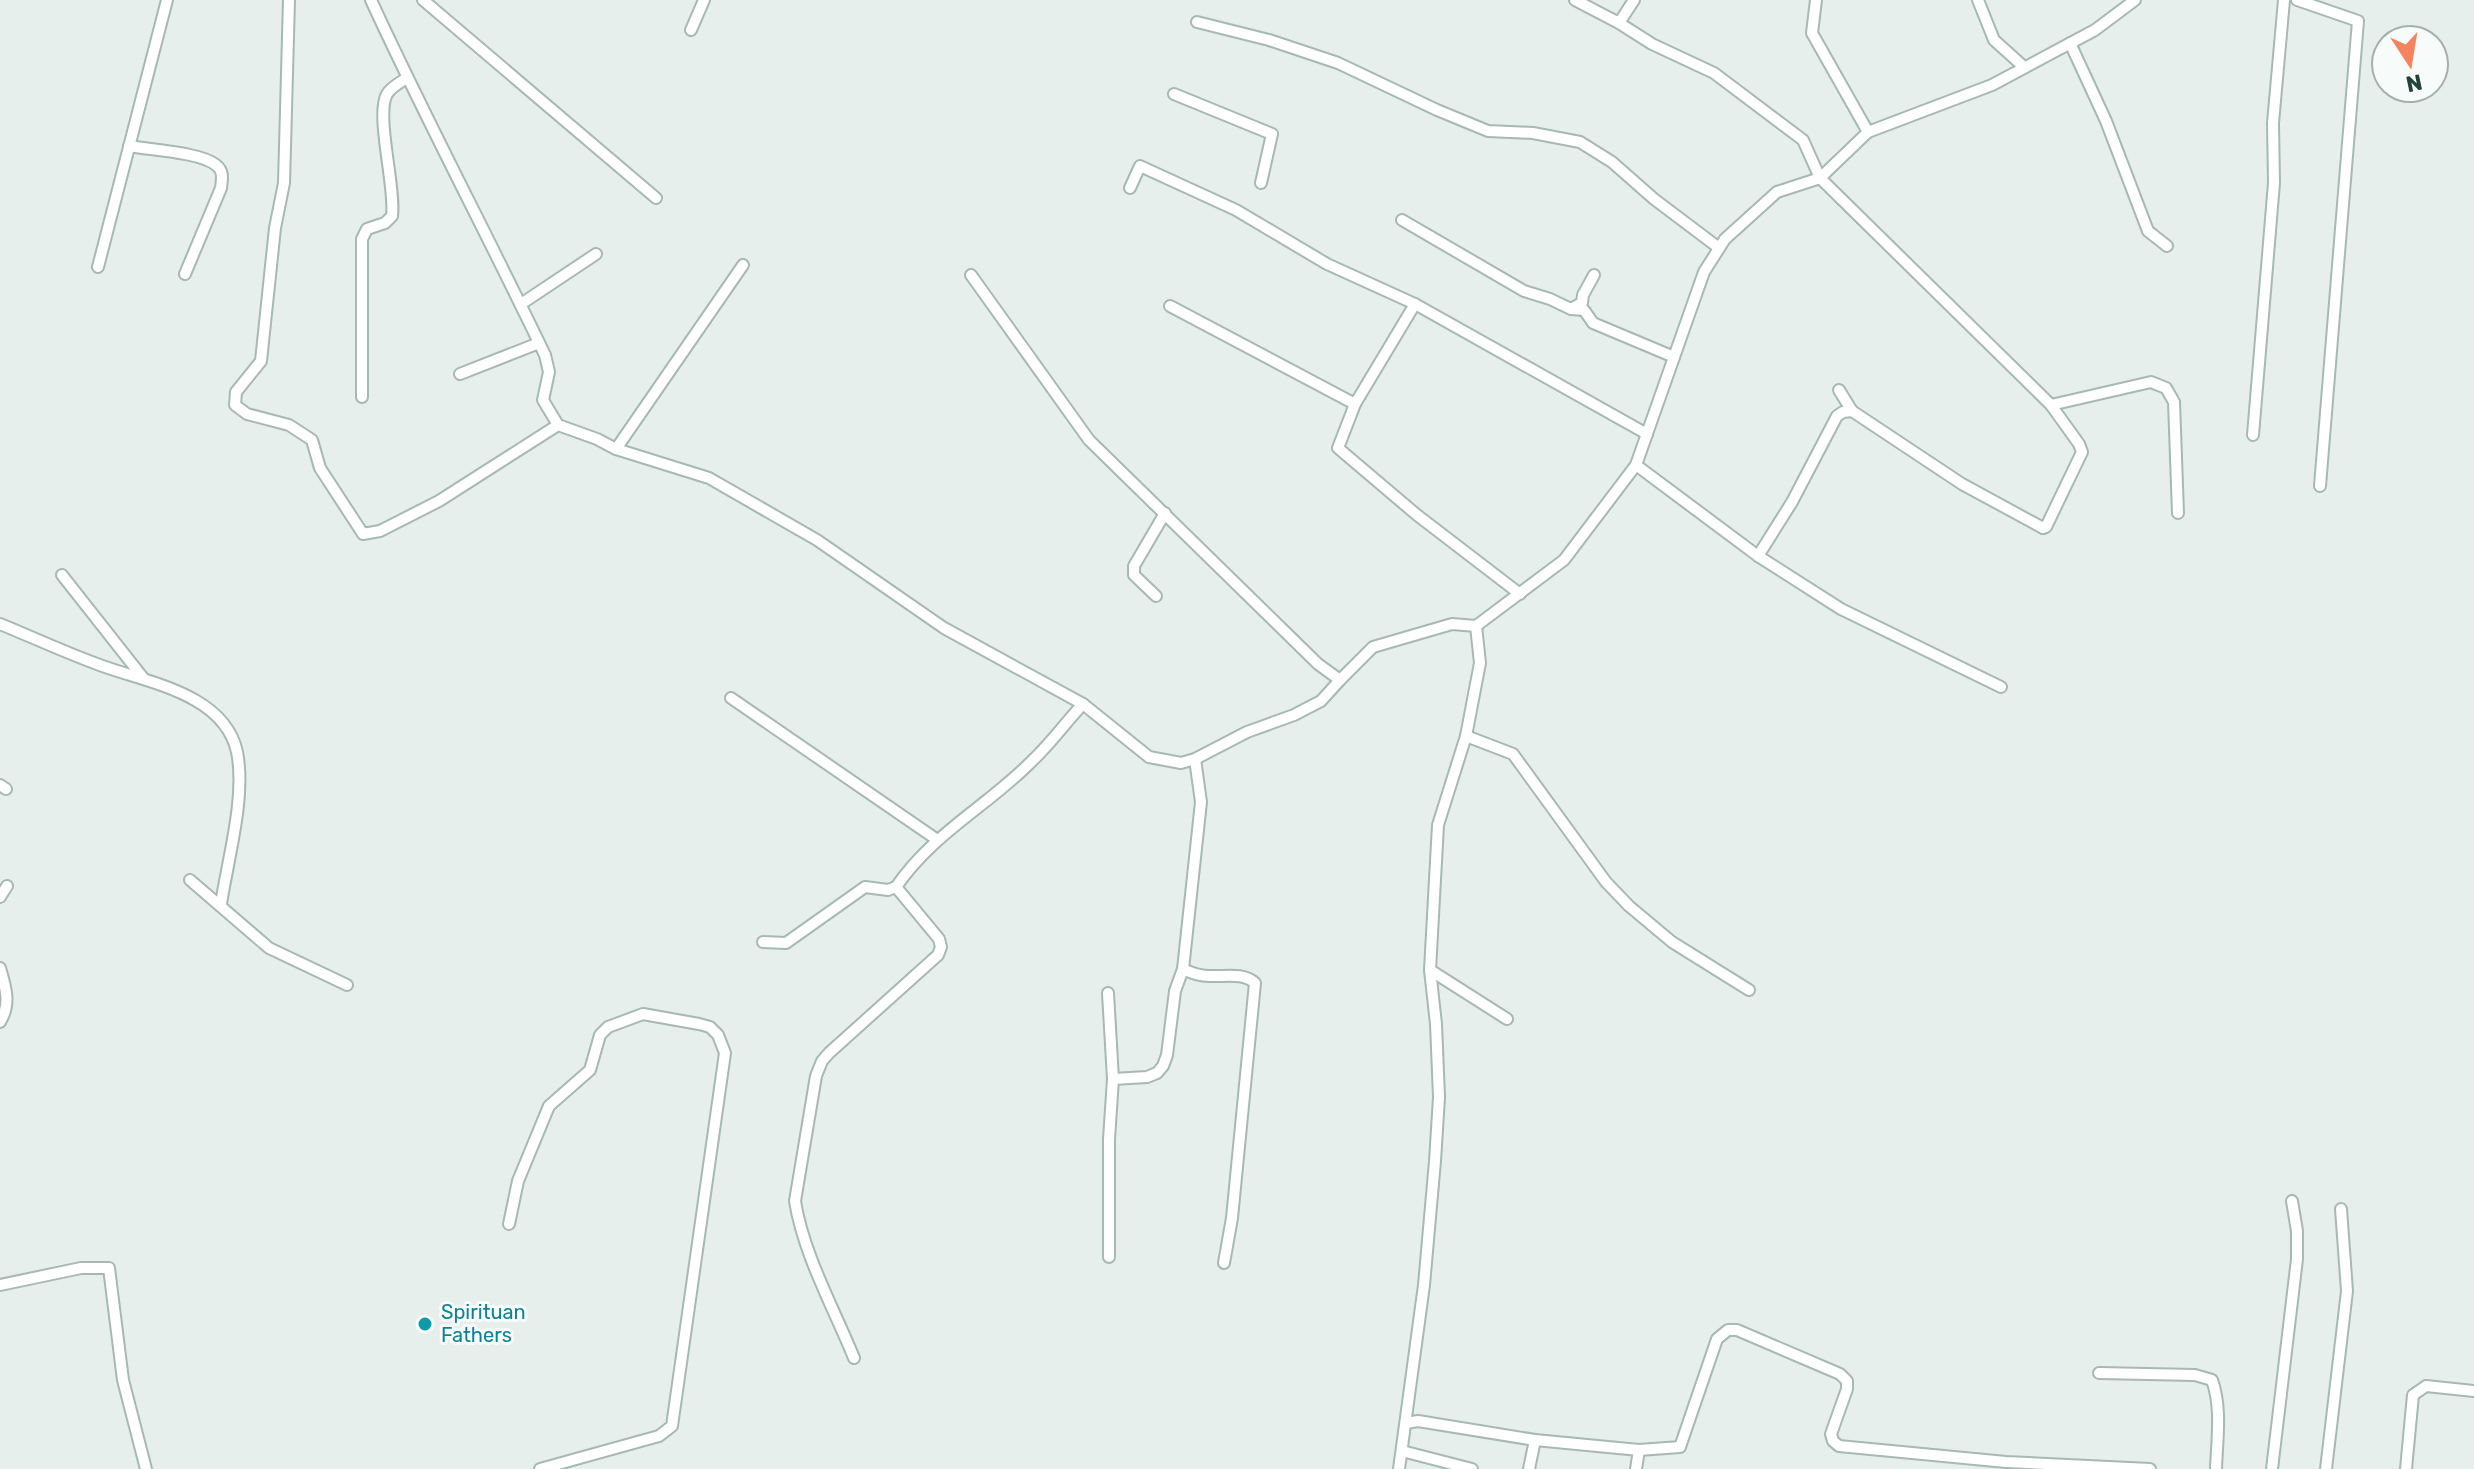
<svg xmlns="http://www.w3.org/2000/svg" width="2474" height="1469" viewBox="0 0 2474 1469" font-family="Rubik,sans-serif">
  <rect width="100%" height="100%" fill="#e6efeb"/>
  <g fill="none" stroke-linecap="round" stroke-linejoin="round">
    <defs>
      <g id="street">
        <polyline points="289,0 284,183 275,228 261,361 236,392 235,405 247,414 289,425 312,440 320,468 363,534 380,531 439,501 558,425"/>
        <path d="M371 0C426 120 488 236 545 355L549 372 543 400 558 425 597 439 616 449 709 478 817 540 944 628 1083 704 1149 757 1181 763 1195 759 1247 732 1294 715 1321 701 1340 680"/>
        <polyline points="423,0 656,198"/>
        <polyline points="1575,0 1619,23 1652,44 1714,73 1803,140 1820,178 2051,405 2079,444 2082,452 2046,527 2043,528 1962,484 1852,411 1843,412 1837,416 1792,502 1758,556"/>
        <polyline points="1816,0 1812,33 1868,132"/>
        <polyline points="1978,0 1994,40 2024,67"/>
        <polyline points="2297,0 2358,21 2320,486"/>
        <polyline points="1197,22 1269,40 1338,63 1437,110 1488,131 1533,133 1580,142 1612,162 1654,199 1719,248"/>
        <polyline points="1619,23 1634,0"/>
        <polyline points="691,30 704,0"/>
        <polyline points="2070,43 2106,121 2148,231 2167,246"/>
        <polyline points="1174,94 1272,134 1261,183"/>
        <path d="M129 146C150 150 200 152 216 165 224 171 222 179 221 188L185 274"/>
        <polyline points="1130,188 1140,166 1236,210 1327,264 1415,304 1647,434"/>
        <polyline points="1402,220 1524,291 1550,299 1571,309"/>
        <polyline points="98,267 167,0"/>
        <polyline points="971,275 1089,440 1318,664 1340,680 1373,647 1452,624 1476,626 1564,560 1636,465 1704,272 1725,239 1777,192 1820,178 1868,132 1992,85 2095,30 2135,0"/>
        <polyline points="1594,275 1583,295 1582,303 1571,309 1584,310 1593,323 1674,357"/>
        <polyline points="521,304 596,254"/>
        <polyline points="1415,304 1355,404 1338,448 1417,515 1520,594"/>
        <polyline points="1170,306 1355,404"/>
        <polyline points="460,374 539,343"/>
        <polyline points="1839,390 1852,411"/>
        <path d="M362 397V239L367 229 385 223 392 216C396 188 375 115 387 94 391 87 401 82 407 78"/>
        <polyline points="2051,405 2151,382 2166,388 2174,402 2178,513"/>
        <polyline points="2253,435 2274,183 2273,123 2284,0"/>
        <polyline points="616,449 743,265"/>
        <polyline points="1636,465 1758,556 1841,609 2001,687"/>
        <polyline points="62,575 144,679"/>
        <polyline points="1156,596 1134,575 1134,566 1165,513"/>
        <path d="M0 624C32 637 64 652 97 664 143 682 224 692 237 752 246 797 228 858 221 904"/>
        <polyline points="731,698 936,839"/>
        <polyline points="1466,736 1513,754 1606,882 1629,906 1672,942 1749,990"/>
        <polyline points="0,785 6,789"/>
        <polyline points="190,880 269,948 347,985"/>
        <polyline points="0,897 7,886"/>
        <polyline points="763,942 786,943 865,887 888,890 896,887"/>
        <path d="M0 968C6 988 11 1004 0 1022"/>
        <path d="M1183 969C1191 973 1199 976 1209 976 1224 977 1243 972 1255 983L1232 1218 1224 1263"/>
        <polyline points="1430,970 1507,1019"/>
        <polyline points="1108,993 1113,1079"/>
        <polyline points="509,1224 518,1181 549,1106 590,1070 600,1035 608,1027 643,1014 699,1024 710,1027 718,1035 725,1053 672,1426 659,1436 540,1469"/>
        <polyline points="1109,1257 1109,1139 1113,1079 1147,1077 1157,1073 1163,1066 1167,1055 1175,991 1183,969 1201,802 1195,759"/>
        <polyline points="0,1285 81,1268 109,1268 123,1380 146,1469"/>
        <path d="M854 1358C834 1309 803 1253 795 1201L816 1076 822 1061 829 1053 938 955 941 947 939 939 896 887C934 832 988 806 1033 760 1051 743 1066 722 1083 704"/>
        <path d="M2099 1373 2195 1375 2212 1380C2222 1408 2217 1439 2216 1469"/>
        <polyline points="1406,1423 1418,1421 1535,1440 1639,1450"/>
        <polyline points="1402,1451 1472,1469"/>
        <polyline points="1399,1469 1424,1285 1435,1161 1439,1097 1436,1024 1430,970 1438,825 1466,736 1480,663 1476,626"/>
        <polyline points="1529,1469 1535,1440"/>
        <polyline points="1636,1469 1639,1450 1680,1447 1717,1339 1728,1330 1737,1330 1840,1374 1847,1381 1847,1389 1831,1434 1833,1441 1839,1446 2006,1462 2150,1469"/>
        <polyline points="2272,1469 2297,1259 2297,1231 2292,1201"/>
        <polyline points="2326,1469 2347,1291 2341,1209"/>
        <polyline points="2406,1469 2413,1395 2426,1386 2474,1391"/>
      </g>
    </defs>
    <use href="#street" stroke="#a8b8b2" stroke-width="14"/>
    <use href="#street" stroke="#fff" stroke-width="10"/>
  </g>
  <circle fill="#0f9aa8" stroke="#f7fbf9" stroke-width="3" cx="425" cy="1324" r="8"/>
  <g text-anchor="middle" stroke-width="6" stroke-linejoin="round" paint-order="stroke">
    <g font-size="20" fill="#0d838f" stroke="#f7fbf9" text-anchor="start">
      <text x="441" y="1319">Spirituan<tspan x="441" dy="23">Fathers</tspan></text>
    </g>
  </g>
  <g transform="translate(2410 64) rotate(168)"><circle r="38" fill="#f7fbf9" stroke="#a3b1ad" stroke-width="2"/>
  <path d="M0-6L14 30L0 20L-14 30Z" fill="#f4845f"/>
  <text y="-12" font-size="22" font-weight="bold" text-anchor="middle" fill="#24423a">N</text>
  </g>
</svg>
